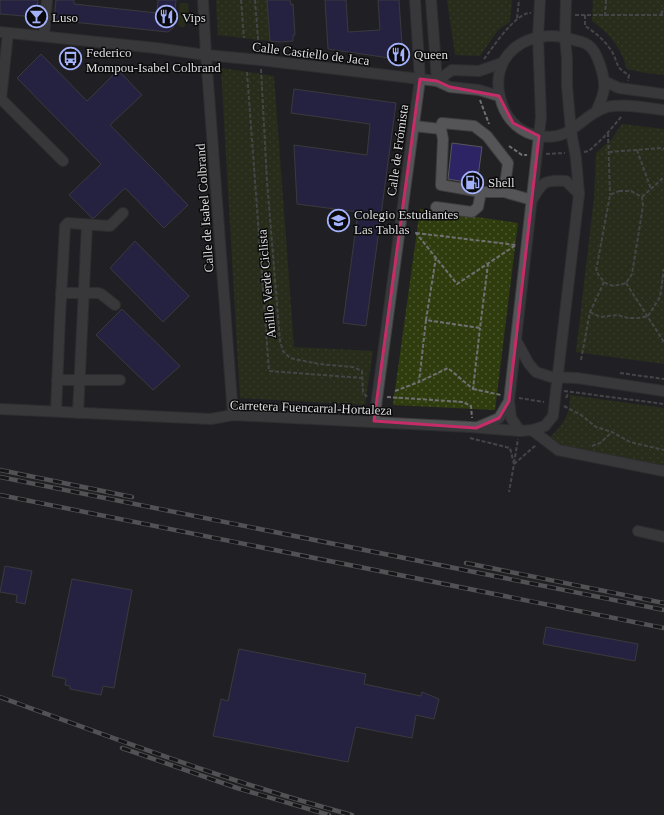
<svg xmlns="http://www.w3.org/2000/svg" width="664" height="815" viewBox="0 0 664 815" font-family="Georgia,serif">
  <defs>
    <pattern id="park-dots" width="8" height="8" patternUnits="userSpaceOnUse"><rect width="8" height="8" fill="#2f3c0e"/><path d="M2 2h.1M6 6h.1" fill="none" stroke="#4d5831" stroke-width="1.8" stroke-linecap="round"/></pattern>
  </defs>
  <rect width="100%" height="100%" fill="#212124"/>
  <path fill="#2f3c0e" d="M180 3H188C189 12 189 19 184 27H180L178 25Z"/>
  <g fill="url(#park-dots)">
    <polygon points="216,0 267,0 270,41 218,35"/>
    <polygon points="447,0 512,0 510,22 498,30 480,56 455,55"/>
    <path d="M593 0H664V75L646 73 627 69C620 46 611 35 592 21Z"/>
    <polygon points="221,68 274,76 294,347 373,351 365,405 240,398"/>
    <polygon points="622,124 664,129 664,364 576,352 594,198 596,153 611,140"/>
    <polygon points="420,209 518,223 495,410 393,405"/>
    <path d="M570 395 664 408V467L564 448 549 438C563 426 571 413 570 395Z"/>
  </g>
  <g fill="#2c2465" stroke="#57575a">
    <polygon points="0,0 38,0 36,17 0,14"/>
    <polygon points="56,0 74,0 74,4 157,13 158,0 176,0 173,28 168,32 54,20"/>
    <polygon points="267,0 290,0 291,5 293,4 295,35 293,35 293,41 280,42 270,41"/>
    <polygon points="325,0 346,0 348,32 380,30 378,0 399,0 403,60 328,49"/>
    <polygon points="41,54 87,101 118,70 142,95 110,125 188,205 164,228 125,188 94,218 92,218 69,195 101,164 17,78"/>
    <polygon points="294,89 396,103 366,326 343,323 358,212 297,204 294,145 367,155 370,124 291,113"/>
    <polygon points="452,143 482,147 477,184 448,179"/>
    <polygon points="135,241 189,296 163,322 110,268"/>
    <polygon points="122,309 180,366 153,390 96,335"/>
    <polygon points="5,566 32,571 25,604 16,602 17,595 0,592"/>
    <polygon points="72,579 132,590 114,688 103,686 101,695 70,689 70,686 65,685 66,679 52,676"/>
    <polygon points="546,627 638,644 635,661 543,644"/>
    <polygon points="239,649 366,674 364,684 421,696 422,692 439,699 434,719 416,715 412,738 356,727 348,762 213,736 221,699 228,701"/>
  </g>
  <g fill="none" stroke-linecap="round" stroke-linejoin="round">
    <defs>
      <g id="minor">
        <polyline points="203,0 206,55 233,415"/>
        <polyline points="431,0 437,81"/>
        <polyline points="0,32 156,48 206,55 260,60 437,81 450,87 479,90 499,96"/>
        <polyline points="8,33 1,99 63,161"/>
        <polyline points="44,36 47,0"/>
        <polyline points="437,81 452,70 479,71 502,63"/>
        <polyline points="604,81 619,88 664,94"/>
        <path d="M596 112C599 105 603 97 604 89 605 78 598 51 588 45 584 42 579 41 574 40 529 25 485 55 502 104 508 121 521 133 539 136 573 142 580 115 607 107 622 103 648 108 664 110"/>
        <path d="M414 126 441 129 442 123 474 126 487 136 508 163 504 192 532 200C543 181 544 180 566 181L579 194"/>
        <polyline points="441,129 443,139 441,185 481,192 504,192"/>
        <polyline points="436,207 472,212 478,207 481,192"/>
        <polyline points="61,293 98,293 101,294 115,305"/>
        <polyline points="516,340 529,364 536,372 551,377 577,378 664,391"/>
        <polyline points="57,380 120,380"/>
        <polyline points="0,409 211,419 233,415 470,427 520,431 532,430 545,426 553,416 579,194 576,158 571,131 567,86 567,59 565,37 566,0"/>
        <polyline points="56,411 60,317 65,226 68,223 110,226 123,213"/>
        <polyline points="78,413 87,225"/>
        <polyline points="374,421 420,79 415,0"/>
        <polyline points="478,427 499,418 509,401"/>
        <polyline points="532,430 558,450 664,471"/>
        <polyline points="520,431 511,418 509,401 541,117 538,37 540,0"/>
        <polyline points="638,531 664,537"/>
      </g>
    </defs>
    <use href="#minor" stroke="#3e3e40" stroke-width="12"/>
    <g stroke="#717174" stroke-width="2" stroke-dasharray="4 2" stroke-linecap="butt">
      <polyline points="241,0 244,38"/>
      <polyline points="255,0 259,51"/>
      <polyline points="661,14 664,8"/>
      <polyline points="575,15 664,15"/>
      <path d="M585 15V26C595 32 604 40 611 50 619 63 614 67 629 75L628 81"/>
      <polyline points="605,16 606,0"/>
      <polyline points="517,18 519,0"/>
      <path d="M484 59C493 47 516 12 531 13"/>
      <polyline points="261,69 267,181 280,341 283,351 290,358 319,364 353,367 362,371 363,392 366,396 368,396"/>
      <polyline points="247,72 269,371 362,378"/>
      <polyline points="480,100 489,124"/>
      <polyline points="608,133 610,195"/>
      <polyline points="509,146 522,155 527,155"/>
      <polyline points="637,150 651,189"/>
      <polyline points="584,152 589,151 604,137 622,116"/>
      <polyline points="609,152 662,148 664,149"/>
      <polyline points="546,154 565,153"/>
      <path d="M619 191H631L642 197 643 206 632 274 626 283C609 288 606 286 596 271L610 195Z"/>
      <polyline points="642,197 664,177"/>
      <polygon points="416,233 516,245 457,284"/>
      <polyline points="436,257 426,320 480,328 488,264"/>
      <polyline points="626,283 664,342"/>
      <polyline points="590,312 600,317 618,315 628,318 639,318 648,316 660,297 664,269"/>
      <polyline points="426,320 419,382 448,368 473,389 480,328"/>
      <polyline points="581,360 590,312 604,282"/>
      <polyline points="620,373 664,379"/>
      <polyline points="473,389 501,395"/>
      <polyline points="395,391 419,382"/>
      <polyline points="564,391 664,404"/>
      <polyline points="387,397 463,402 471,406 472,418"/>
      <polyline points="519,398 544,402"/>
      <polyline points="566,398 568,394"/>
      <polyline points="564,406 581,415 596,427 612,432 630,442 664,450"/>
      <polyline points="470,438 510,448 514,464 509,492"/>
      <polyline points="592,446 600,443 612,432"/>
      <polyline points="514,463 518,439"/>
      <polyline points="514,464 536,445"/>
    </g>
    <use href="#minor" stroke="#555558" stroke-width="10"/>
    <defs>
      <g id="rail">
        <polyline points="0,470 132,497"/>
        <polyline points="0,477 664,610"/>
        <polyline points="0,495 664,628"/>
        <polyline points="466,563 664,603"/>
        <path d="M0 697C116 739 232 783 352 815"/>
        <polyline points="122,748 237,788 329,815"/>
      </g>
    </defs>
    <use href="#rail" stroke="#8f8f92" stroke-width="4.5"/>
    <use href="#rail" stroke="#0b0b0c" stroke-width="3" stroke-dasharray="9" stroke-linecap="butt"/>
  </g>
  <path d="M0 0H664V815H0ZM420 79 437 81 450 87 499 96 513 123 539 136 509 401 499 418 476 428 374 421Z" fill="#212124" fill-opacity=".55" fill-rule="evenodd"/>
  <path fill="none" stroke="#c52c68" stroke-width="3" stroke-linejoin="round" d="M420 79 437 81 450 87 499 96 513 123 539 136 509 401 499 418 476 428 374 421Z"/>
  <defs>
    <symbol id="bar-ring" viewBox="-11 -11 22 22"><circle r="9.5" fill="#0b0b0c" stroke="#a4b2fc" stroke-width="1.5"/><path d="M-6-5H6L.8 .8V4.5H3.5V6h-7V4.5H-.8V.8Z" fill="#a4b2fc"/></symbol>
    <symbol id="restaurant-ring" viewBox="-11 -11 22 22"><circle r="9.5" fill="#0b0b0c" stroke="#a4b2fc" stroke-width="1.5"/><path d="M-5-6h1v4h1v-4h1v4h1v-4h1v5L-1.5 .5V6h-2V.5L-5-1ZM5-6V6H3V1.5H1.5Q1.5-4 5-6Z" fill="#a4b2fc"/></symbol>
    <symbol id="bus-ring" viewBox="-11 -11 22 22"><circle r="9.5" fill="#0b0b0c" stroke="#a4b2fc" stroke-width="1.5"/><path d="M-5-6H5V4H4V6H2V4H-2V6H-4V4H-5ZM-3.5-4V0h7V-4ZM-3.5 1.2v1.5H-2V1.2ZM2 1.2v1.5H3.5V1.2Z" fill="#a4b2fc"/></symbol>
    <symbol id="fuel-ring" viewBox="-11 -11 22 22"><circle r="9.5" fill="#0b0b0c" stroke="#a4b2fc" stroke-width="1.5"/><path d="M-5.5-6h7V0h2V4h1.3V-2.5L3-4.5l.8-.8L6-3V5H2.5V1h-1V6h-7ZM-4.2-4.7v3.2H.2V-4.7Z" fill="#a4b2fc"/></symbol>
    <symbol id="school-ring" viewBox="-11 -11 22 22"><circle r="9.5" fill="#0b0b0c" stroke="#a4b2fc" stroke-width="1.5"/><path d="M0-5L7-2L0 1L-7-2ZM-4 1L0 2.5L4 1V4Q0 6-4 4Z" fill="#a4b2fc"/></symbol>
  </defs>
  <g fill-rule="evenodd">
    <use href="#bar-ring" x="24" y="4" width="25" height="25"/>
    <use href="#restaurant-ring" x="154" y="4" width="25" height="25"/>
    <use href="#restaurant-ring" x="386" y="42" width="25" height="25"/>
    <use href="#bus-ring" x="58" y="46" width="25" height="25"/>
    <use href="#fuel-ring" x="460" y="170" width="25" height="25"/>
    <use href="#school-ring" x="326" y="208" width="25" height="25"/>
  </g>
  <g text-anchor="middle" stroke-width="3" stroke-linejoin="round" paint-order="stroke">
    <g font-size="13" fill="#dedee0" stroke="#0b0b0c" text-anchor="start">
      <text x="52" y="22">Luso</text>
      <text x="182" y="22">Vips</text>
      <text x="86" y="57">Federico<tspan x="86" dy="15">Mompou-Isabel Colbrand</tspan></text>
      <text x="414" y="59">Queen</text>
      <text x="488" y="187">Shell</text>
      <text x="354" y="219">Colegio Estudiantes<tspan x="354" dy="15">Las Tablas</tspan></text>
    </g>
    <g font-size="13" fill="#dedee0" stroke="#0b0b0c">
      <text transform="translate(311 53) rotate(7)" y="5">Calle Castiello de Jaca</text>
      <text transform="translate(397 150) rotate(-82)" y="5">Calle de Frómista</text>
      <text transform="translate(204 208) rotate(-94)" y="5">Calle de Isabel Colbrand</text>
      <text transform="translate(266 284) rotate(-95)" y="5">Anillo Verde Ciclista</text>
      <text transform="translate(311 407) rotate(2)" y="5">Carretera Fuencarral-Hortaleza</text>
    </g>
  </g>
</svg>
